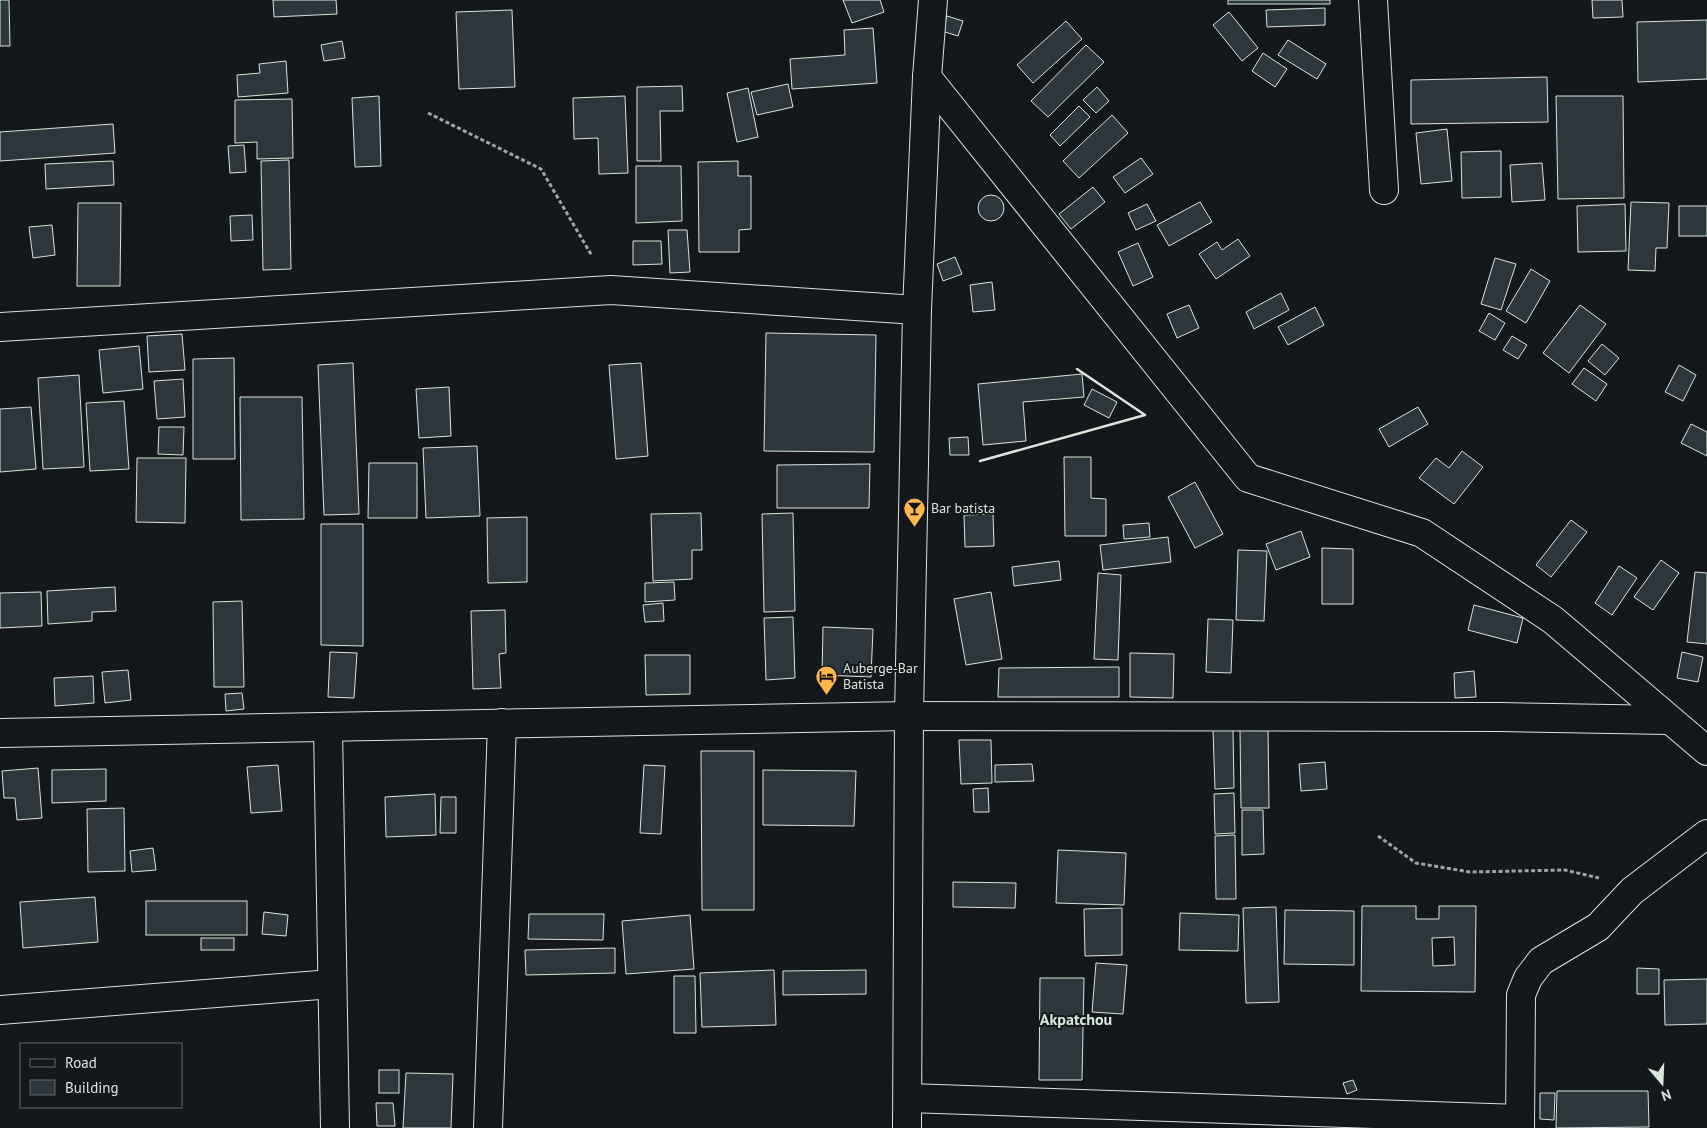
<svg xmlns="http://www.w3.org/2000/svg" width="1707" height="1128" viewBox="0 0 1707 1128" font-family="'PT Sans',sans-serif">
  <rect width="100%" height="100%" fill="#14181c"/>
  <g fill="#2c363c" stroke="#d8e6dc" fill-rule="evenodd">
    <polygon points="0,0 9,0 10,46 0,46"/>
    <polygon points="273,0 336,0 337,14 274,17"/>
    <polygon points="843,0 880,0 884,12 852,23"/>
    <rect x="1228" y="0" width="102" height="4"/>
    <polygon points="1592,0 1622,0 1623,17 1593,18"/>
    <polygon points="1325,8 1325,25 1267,27 1266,10"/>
    <polygon points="512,10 515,87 459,89 456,12"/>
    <polygon points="1229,12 1258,48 1242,61 1213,25"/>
    <polygon points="947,16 963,21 958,36 942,31"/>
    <polygon points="1707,20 1707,79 1638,82 1637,22"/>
    <polygon points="1066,21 1082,39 1033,83 1017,65"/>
    <polygon points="873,28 877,83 792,89 790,59 845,55 844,30"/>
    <polygon points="1288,40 1326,64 1317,79 1278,55"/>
    <polygon points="342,41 345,58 324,61 321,45"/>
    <polygon points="1086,45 1104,62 1048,117 1031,101"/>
    <polygon points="1263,53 1287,69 1275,87 1252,71"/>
    <polygon points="286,61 288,93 238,97 237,75 260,73 259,64"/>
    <polygon points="1547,77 1548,122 1411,124 1411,80"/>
    <polygon points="788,84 793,107 757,115 751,92"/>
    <polygon points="682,86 683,111 660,111 661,161 637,161 637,87"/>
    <polygon points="1097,87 1109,101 1096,113 1083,100"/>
    <polygon points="748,88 758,137 737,142 727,93"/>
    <polygon points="379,96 381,166 355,167 352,98"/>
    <polygon points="625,96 628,173 599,174 598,138 574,139 573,98"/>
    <polygon points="1556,96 1623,96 1624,198 1558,199"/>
    <polygon points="292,99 293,158 257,159 257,142 235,143 235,100"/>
    <polygon points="1079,106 1090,117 1060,146 1050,135"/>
    <polygon points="1112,115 1128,133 1079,178 1063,161"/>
    <polygon points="113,124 115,153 0,161 0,132"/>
    <polygon points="1447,129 1452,181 1421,184 1416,133"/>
    <polygon points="244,145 246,172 230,173 228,146"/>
    <polygon points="1501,151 1501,197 1462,198 1461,152"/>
    <polygon points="1141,158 1153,174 1125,193 1113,177"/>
    <polygon points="289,160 291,269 263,270 261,161"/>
    <polygon points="113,161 114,185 46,189 45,164"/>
    <polygon points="738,161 738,176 751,176 751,229 739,230 739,252 699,252 698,162"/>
    <polygon points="1542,163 1545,200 1512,202 1510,165"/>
    <polygon points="636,166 681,166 682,221 636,223"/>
    <polygon points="1093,187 1105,202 1071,229 1059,214"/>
    <circle cx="991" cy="208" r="13"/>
    <polygon points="1200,202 1212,222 1169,246 1157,225"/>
    <polygon points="1631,202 1669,203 1667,248 1656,248 1655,271 1628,270"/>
    <polygon points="78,203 121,203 120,286 77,286"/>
    <polygon points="1147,204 1156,221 1136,230 1128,213"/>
    <polygon points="1625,204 1626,251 1578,252 1577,206"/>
    <rect x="1679" y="206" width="28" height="30"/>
    <polygon points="252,215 253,240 231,241 230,216"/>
    <polygon points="52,225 55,255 33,258 29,227"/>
    <polygon points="668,230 687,230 690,272 670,273"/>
    <polygon points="1238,239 1250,256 1216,279 1199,254 1217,242 1222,250"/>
    <polygon points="633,241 661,241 662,264 633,265"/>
    <polygon points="1138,243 1153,277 1133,286 1118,252"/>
    <polygon points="955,257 962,274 943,281 937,264"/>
    <polygon points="1495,258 1516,264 1501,310 1481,304"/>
    <polygon points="1531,269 1550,281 1526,323 1506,311"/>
    <polygon points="992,282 995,310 973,312 970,285"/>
    <polygon points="1281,293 1289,310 1254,329 1246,312"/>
    <polygon points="1189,305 1199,328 1177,338 1167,314"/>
    <polygon points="1580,305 1606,324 1569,373 1543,353"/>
    <polygon points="1315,307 1324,325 1288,345 1278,327"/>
    <polygon points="1489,313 1505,323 1495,340 1479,331"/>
    <polygon points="766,333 876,335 874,452 764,451"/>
    <polygon points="182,334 185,370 149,372 147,336"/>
    <polygon points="1512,336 1527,345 1518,359 1503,350"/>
    <polygon points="1602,344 1619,358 1605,375 1588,361"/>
    <polygon points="139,346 143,389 103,393 99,350"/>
    <polygon points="234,358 235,459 193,459 193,359"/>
    <polygon points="351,363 353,363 359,514 324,515 318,365"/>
    <polygon points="641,363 648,456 616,459 609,365"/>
    <polygon points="1679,365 1696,375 1683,401 1665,392"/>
    <polygon points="1584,368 1607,384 1596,401 1572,384"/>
    <polygon points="1082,374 1084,397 1023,402 1026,441 983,445 978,384"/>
    <polygon points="79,375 84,467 43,469 38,378"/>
    <polygon points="183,379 185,417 157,419 154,381"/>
    <polygon points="449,387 451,436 419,438 416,389"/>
    <polygon points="1092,389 1117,402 1109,418 1084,405"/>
    <polygon points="240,397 302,397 304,519 241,520"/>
    <polygon points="124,401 129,469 90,471 86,403"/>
    <polygon points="31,407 36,469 0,472 0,409"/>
    <polygon points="1418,407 1428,424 1389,447 1379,429"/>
    <polygon points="1691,424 1707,432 1707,456 1681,443"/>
    <polygon points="159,427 184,427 183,455 158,454"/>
    <polygon points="968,437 969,455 950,455 949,438"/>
    <polygon points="477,446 480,516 426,518 423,448"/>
    <polygon points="1462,451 1483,467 1454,504 1419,478 1436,458 1449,468"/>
    <polygon points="1064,457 1091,457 1091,498 1106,499 1106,536 1065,536"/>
    <polygon points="137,458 186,458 185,523 136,522"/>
    <polygon points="369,463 417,463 417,518 368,518"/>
    <polygon points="870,464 869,508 777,508 777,465"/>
    <polygon points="1195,482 1223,534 1195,548 1168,497"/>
    <polygon points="701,513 702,550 692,550 692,579 653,581 651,514"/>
    <polygon points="793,513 795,611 764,612 762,514"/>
    <polygon points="993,514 994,546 965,547 964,515"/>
    <polygon points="527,517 527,582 488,583 487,518"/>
    <polygon points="1571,520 1587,532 1551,577 1536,565"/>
    <polygon points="1149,523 1150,537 1124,539 1123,525"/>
    <polygon points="321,524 363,524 363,646 321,645"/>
    <polygon points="1301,531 1310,557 1276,570 1266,544"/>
    <polygon points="1168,537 1171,562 1103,570 1100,545"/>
    <polygon points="1322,548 1353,549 1353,604 1322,604"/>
    <polygon points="1238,550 1267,551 1264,621 1236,620"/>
    <polygon points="1661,560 1679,573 1653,610 1634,597"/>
    <polygon points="1059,561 1061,580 1014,586 1012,567"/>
    <polygon points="1619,566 1637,578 1612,615 1595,603"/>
    <polygon points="1695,572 1707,573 1707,644 1687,642"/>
    <polygon points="1098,573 1121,575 1118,660 1094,659"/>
    <polygon points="674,582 675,600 645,602 645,583"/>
    <polygon points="115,587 116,611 92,612 92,621 48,624 47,591"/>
    <polygon points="41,592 42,626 0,628 0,593"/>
    <polygon points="991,592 1002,659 966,665 954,599"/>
    <polygon points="242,601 244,687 214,687 213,602"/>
    <polygon points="663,603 664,621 645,622 643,605"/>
    <polygon points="1474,605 1523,618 1517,643 1468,630"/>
    <polygon points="505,610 506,653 499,654 501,688 473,689 471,611"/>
    <polygon points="793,617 795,678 766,680 764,618"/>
    <polygon points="1208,619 1233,620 1231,673 1206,672"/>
    <polygon points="823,627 873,629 871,677 822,675"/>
    <polygon points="330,652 357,653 354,698 328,697"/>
    <polygon points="1682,652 1703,657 1698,682 1677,678"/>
    <polygon points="1130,653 1174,654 1173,698 1130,697"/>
    <polygon points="645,655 690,655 690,694 646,695"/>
    <polygon points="1119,667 1119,697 998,697 999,668"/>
    <polygon points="128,670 131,700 105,703 102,672"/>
    <polygon points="1474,671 1476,697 1455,698 1454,673"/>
    <polygon points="93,676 94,703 55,706 54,678"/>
    <polygon points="242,693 244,709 226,711 225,694"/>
    <polygon points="1268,727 1269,808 1241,808 1240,728"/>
    <polygon points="1213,730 1233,730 1234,788 1215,789"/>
    <polygon points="959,740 991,740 992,783 961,784"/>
    <polygon points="701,751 754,751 754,910 702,910"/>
    <polygon points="1325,762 1327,789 1301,791 1299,764"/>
    <polygon points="1032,764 1034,781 995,782 995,765"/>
    <polygon points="278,765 282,811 251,813 247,767"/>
    <polygon points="644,765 665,766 661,834 640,833"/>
    <polygon points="38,768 42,818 17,820 15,798 4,798 2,771"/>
    <polygon points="106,769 106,801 52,803 52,770"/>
    <polygon points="763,770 856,771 854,826 763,825"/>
    <polygon points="988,788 989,812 974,812 973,789"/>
    <polygon points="1234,793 1235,833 1215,834 1214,794"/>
    <polygon points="435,794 436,835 386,837 385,797"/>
    <polygon points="441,797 456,797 456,833 440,833"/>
    <polygon points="124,808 125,871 88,872 87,809"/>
    <polygon points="1242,810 1263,810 1264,854 1242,855"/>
    <polygon points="1235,835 1236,899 1216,899 1215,836"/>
    <polygon points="153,848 156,870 132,872 130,851"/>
    <polygon points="1058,850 1126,853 1124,905 1056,903"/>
    <polygon points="953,882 1016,883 1015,908 953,907"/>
    <polygon points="95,897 98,942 23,948 20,902"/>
    <rect x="146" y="901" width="101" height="34"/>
    <path d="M1362 906H1416V919H1439V906H1476L1475 992 1361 991ZM1454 937 1455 965 1433 966 1432 938Z"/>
    <polygon points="1276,907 1279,1002 1246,1003 1243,908"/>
    <polygon points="1122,908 1122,955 1085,956 1084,909"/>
    <polygon points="1285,910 1354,911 1354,965 1284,964"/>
    <polygon points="264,912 288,915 286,936 262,934"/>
    <polygon points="1180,913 1239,915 1238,951 1179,950"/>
    <polygon points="529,914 604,914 603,940 528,939"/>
    <polygon points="690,915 694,969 626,974 622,921"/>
    <rect x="201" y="938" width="33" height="12"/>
    <polygon points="615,948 615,973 526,975 525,950"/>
    <polygon points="1096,963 1127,965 1123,1014 1092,1012"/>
    <polygon points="1637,968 1659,969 1659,994 1637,994"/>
    <polygon points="774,970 776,1025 702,1027 700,973"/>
    <polygon points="866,970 866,994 783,995 783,971"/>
    <polygon points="674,976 695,976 696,1033 674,1033"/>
    <polygon points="1040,978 1084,978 1082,1080 1039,1080"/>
    <polygon points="1707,979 1707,1024 1665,1025 1664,980"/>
    <rect x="379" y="1070" width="20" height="23"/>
    <polygon points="406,1073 453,1074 451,1128 403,1128"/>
    <polygon points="1353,1080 1357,1090 1347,1094 1343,1083"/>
    <polygon points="1557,1091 1648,1091 1649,1127 1556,1128"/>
    <polygon points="1540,1093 1555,1093 1554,1120 1540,1119"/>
    <polygon points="376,1103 393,1103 395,1126 377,1126"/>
  </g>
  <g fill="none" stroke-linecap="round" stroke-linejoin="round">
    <defs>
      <g id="street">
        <polyline points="1373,0 1384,190"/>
        <polyline points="927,77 1248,478 1422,533 1553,620 1707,751"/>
        <polyline points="0,327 611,290 917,310"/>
        <polyline points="328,728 335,1128"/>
        <polyline points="0,733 909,716 1500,717 1669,720"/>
        <polyline points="0,1010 332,984"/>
        <polyline points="908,1098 1520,1119"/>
        <polyline points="488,1128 502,723"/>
        <polyline points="907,1128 909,716 917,310 927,77 933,0"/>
        <polyline points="1520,1128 1521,995 1528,978 1541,961 1598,927 1632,891 1707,834"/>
      </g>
    </defs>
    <use href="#street" stroke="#d8e6dc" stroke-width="30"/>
    <g stroke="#9da8a2" stroke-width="3" stroke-dasharray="4 2.5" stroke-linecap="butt">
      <polyline points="428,113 541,169 592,256"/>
      <polyline points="1378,836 1416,863 1470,872 1565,870 1599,878"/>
    </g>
    <use href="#street" stroke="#14181c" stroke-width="28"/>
    <polyline stroke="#d8e6dc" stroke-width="2.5" points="980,461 1145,415 1077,369"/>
  </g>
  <defs>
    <symbol id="bar-pin" viewBox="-11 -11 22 30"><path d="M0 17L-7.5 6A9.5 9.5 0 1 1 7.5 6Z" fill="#ffb74d" stroke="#14181c"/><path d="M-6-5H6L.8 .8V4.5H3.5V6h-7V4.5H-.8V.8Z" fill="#111"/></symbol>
    <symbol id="hotel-pin" viewBox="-11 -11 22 30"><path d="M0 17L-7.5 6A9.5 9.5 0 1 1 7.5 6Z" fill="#ffb74d" stroke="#14181c"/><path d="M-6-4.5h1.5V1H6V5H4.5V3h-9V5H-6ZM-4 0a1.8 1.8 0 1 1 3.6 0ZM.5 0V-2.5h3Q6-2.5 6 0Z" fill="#111"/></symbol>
  </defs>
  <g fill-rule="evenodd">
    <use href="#bar-pin" x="902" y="496" width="25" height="34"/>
    <use href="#hotel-pin" x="814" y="664" width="25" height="34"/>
  </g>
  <g text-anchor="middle" stroke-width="4" stroke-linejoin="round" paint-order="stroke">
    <g font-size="14" fill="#d8e6dc" stroke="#14181c" text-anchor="start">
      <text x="931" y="513">Bar batista</text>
      <text x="843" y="673">Auberge-Bar<tspan x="843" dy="16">Batista</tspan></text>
    </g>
    <g font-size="16" font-weight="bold" fill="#d8e6dc" stroke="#14181c">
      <text x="1076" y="1025">Akpatchou</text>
    </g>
  </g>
  <rect x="20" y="1043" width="162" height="65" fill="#14181c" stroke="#626a69"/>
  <rect x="30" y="1059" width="25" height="8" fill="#14181c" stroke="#626a69"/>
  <text x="65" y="1068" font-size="15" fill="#d8e6dc">Road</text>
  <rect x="30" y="1080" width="25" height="15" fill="#2c363c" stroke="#626a69"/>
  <text x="65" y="1093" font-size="15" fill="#d8e6dc">Building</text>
  <g transform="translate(1662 1083) rotate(161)" stroke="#14181c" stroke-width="4" paint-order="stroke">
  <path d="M0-4L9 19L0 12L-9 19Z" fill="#d8e6dc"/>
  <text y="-8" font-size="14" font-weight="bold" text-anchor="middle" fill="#d8e6dc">N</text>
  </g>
</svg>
